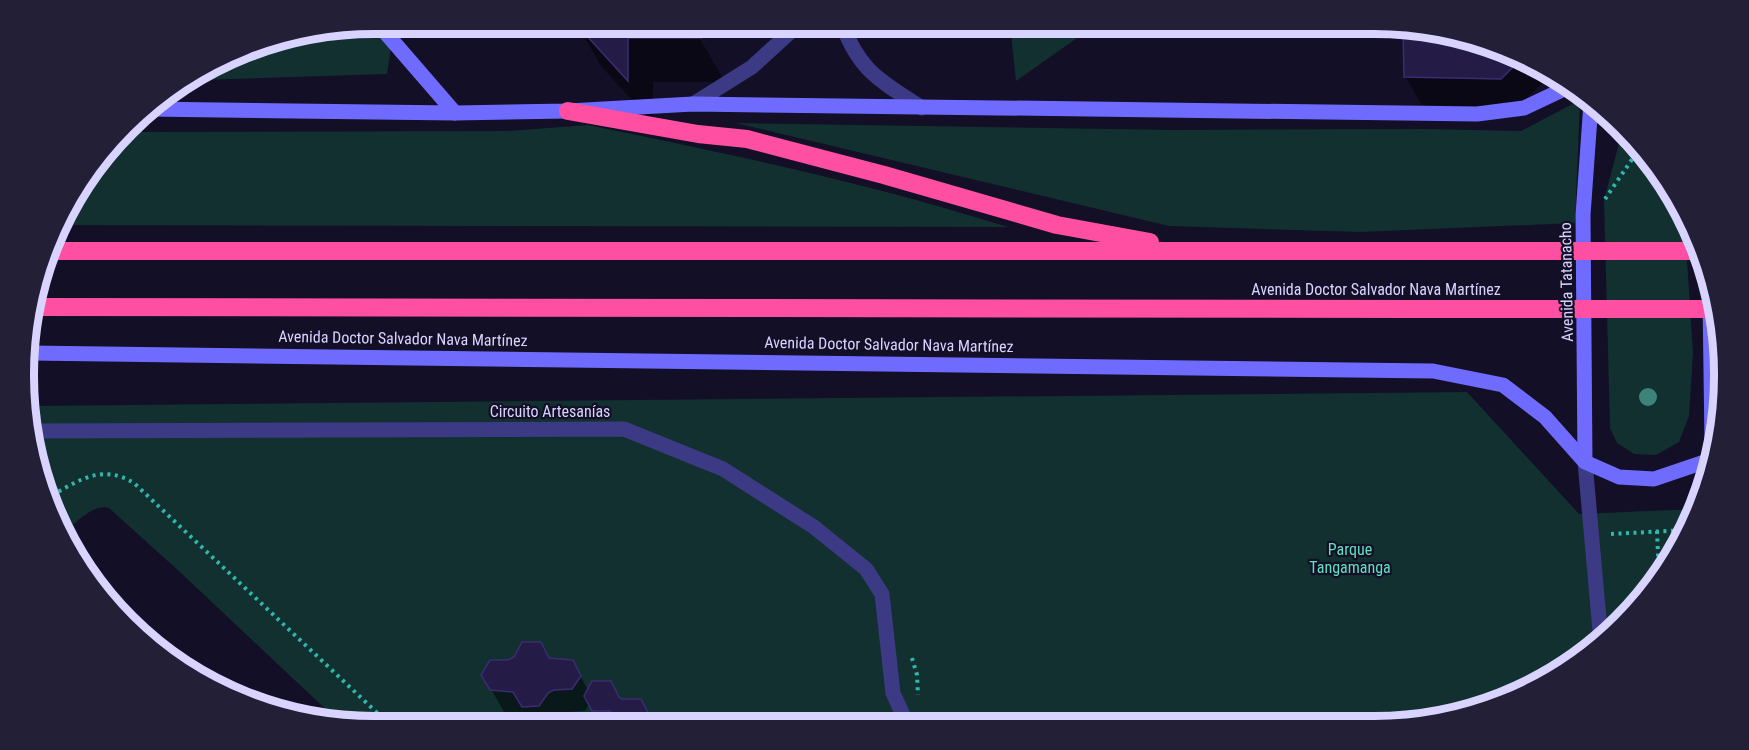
<svg xmlns="http://www.w3.org/2000/svg" width="1749" height="750" viewBox="0 0 1749 750" font-family="'Roboto Condensed',sans-serif">
  <rect width="100%" height="100%" fill="#130f26"/>
  <g fill="#12302f">
    <polygon points="1010,24 1097,24 1016,81"/>
    <polygon points="370,25 391,47 387,74 198,80 262,43"/>
    <polygon points="1580,100 1575,223 1359,232 1169,226 736,123 1173,130 1422,129 1521,131"/>
    <path d="M588 125C729 154 870 183 1008 227L62 225 71 199 126 132 507 131Z"/>
    <polygon points="1622,132 1684,214 1693,353 1689,416 1679,442 1656,455 1634,454 1617,443 1610,428 1604,200"/>
    <path d="M1467 392 1579 514 1696 509 1666 570 1605 639 1529 690 1420 723 375 726 336 719 181 573 109 508C93 503 77 523 64 531L27 421 28 406Z"/>
  </g>
  <g fill="#0007">
    <polygon points="577,24 687,24 700,39 725,82 653,82 653,123 601,66"/>
    <polygon points="1405,29 1487,43 1548,78 1517,107 1422,105 1405,76"/>
    <polygon points="549,660 572,661 588,690 619,699 649,716 670,718 674,725 602,725 590,703 585,711 568,712 561,715 554,725 534,726 527,713 504,712 483,675"/>
  </g>
  <g fill="#241b47" stroke="#3b2d73" stroke-width="1.5">
    <polygon points="576,24 689,24 701,38 628,38 628,81"/>
    <polygon points="1403,29 1487,43 1519,61 1501,79 1404,77"/>
    <polygon points="522,642 541,642 549,658 573,660 581,676 572,689 554,690 548,693 539,706 522,707 513,692 490,690 481,675 490,660 508,660 514,657"/>
    <polygon points="592,681 611,681 619,697 622,699 641,699 649,715 671,717 675,725 620,725 610,711 592,711 584,696"/>
  </g>
  <g fill="none" stroke-linecap="round" stroke-linejoin="round">
    <g stroke="#2fb8b0" stroke-width="4" stroke-dasharray="3 4.5" stroke-linecap="butt">
      <polyline points="1605,199 1637,152"/>
      <path d="M52 495C82 479 102 464 134 483L391 726"/>
      <polyline points="1657,531 1659,577"/>
      <polyline points="1611,534 1686,530"/>
      <polyline points="912,658 917,675 918,695"/>
    </g>
    <g stroke="#3d3a85" stroke-width="15">
      <path d="M842 24C860 72 881 81 922 108"/>
      <polyline points="693,104 752,67 799,24"/>
      <polyline points="30,431 624,429 723,469 814,527 866,569 882,594 893,693 907,724"/>
      <polyline points="1585,462 1601,642"/>
    </g>
    <g stroke="#6f6bff" stroke-width="15">
      <polyline points="378,24 455,113"/>
      <polyline points="147,109 455,113 568,111 693,104 1477,114 1524,108 1560,91 1562,86"/>
      <polyline points="1710,299 1712,443"/>
      <polyline points="29,353 1433,371 1503,385 1545,417 1585,462 1619,477 1654,479 1710,460"/>
      <polyline points="1585,462 1583,215 1591,103"/>
    </g>
    <g stroke="#ff4fa3" stroke-width="18">
      <polyline points="568,111 698,134 747,139 884,175 1057,225 1150,242"/>
      <polyline points="52,251 1417,251"/>
      <polyline points="31,307 1415,309"/>
    </g>
    <g stroke="#ff4fa3" stroke-width="18">
      <polyline points="1417,251 1697,251"/>
      <polyline points="1415,309 1713,309"/>
    </g>
  </g>
  <circle fill="#3d827b" cx="1648" cy="397" r="9"/>
  <g text-anchor="middle" stroke-width="4.5" stroke-linejoin="round" paint-order="stroke">
    <g font-size="16" fill="#d9d4ff" stroke="#130f26">
      <text transform="translate(1566 282) rotate(-91)" y="6">Avenida Tatanacho</text>
      <text x="1376" y="295">Avenida Doctor Salvador Nava Martínez</text>
      <text transform="translate(403 338) rotate(1)" y="6">Avenida Doctor Salvador Nava Martínez</text>
      <text transform="translate(889 344) rotate(1)" y="6">Avenida Doctor Salvador Nava Martínez</text>
      <text x="550" y="417">Circuito Artesanías</text>
    </g>
    <g font-size="16" fill="#5fe0c0" stroke="#130f26">
      <text x="1350" y="555">Parque<tspan x="1350" dy="18">Tangamanga</tspan></text>
    </g>
  </g>
  <path d="M0 0H1749V750H0ZM374 34H1374A340 340 0 0 1 1714 374V376A340 340 0 0 1 1374 716H374A340 340 0 0 1 34 376V374A340 340 0 0 1 374 34Z" fill="#231f37" fill-rule="evenodd"/>
  <path fill="none" stroke="#d9d4ff" stroke-width="8" d="M374 34H1374A340 340 0 0 1 1714 374V376A340 340 0 0 1 1374 716H374A340 340 0 0 1 34 376V374A340 340 0 0 1 374 34Z"/>
</svg>
